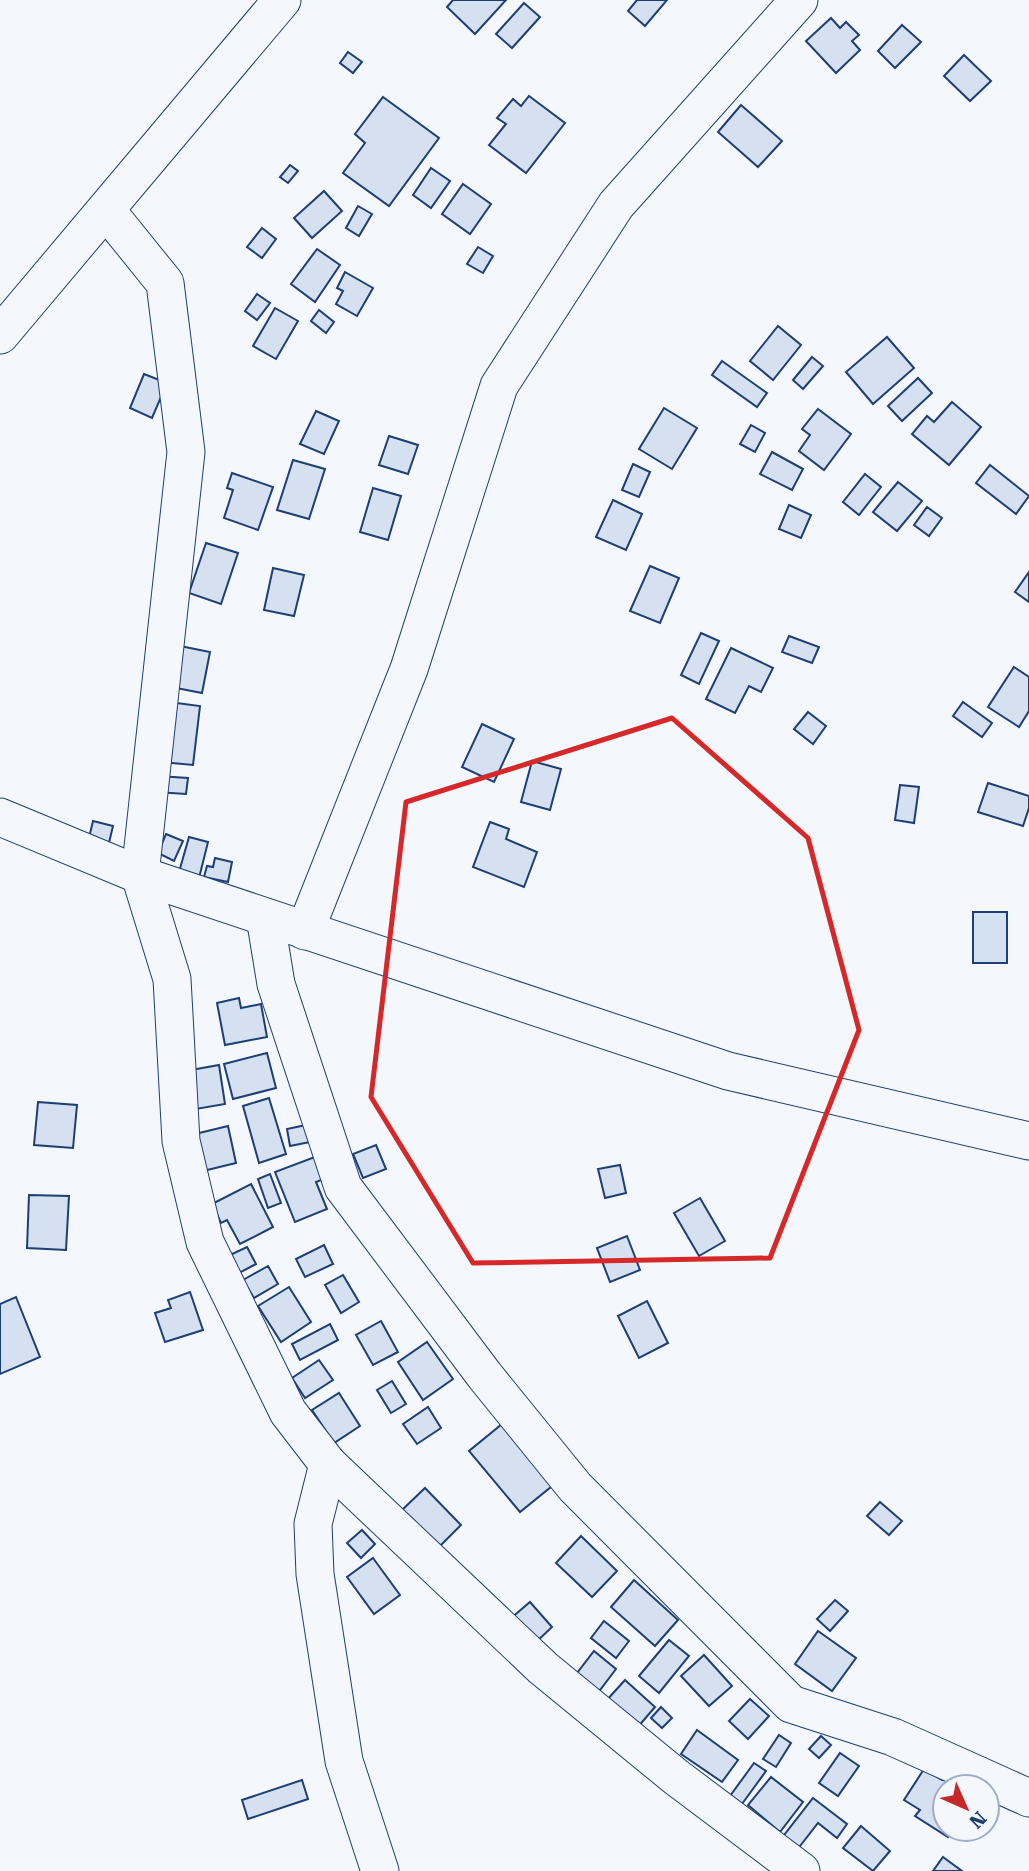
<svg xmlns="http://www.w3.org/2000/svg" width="1029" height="1871" viewBox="0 0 1029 1871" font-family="'Roboto Serif',serif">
  <rect width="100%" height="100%" fill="#f4f7fb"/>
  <g fill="#d5e0f0" stroke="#1d3f73" stroke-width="2">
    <polygon points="453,0 506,0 475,34 447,7"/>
    <polygon points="637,0 667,0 645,26 628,11"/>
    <polygon points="524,3 540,17 512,48 496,34"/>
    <polygon points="831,18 840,28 846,22 859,35 852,41 860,50 836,73 806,41"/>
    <polygon points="902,25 921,42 895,68 878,51"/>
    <polygon points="348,52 362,62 353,73 340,63"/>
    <polygon points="964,55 991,81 970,101 944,76"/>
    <polygon points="529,96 565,123 526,173 489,145 506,124 497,118 513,99 521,106"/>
    <polygon points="383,97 439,138 389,206 343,173 365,143 355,134"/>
    <polygon points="741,105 782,141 758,167 718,132"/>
    <polygon points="290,165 298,171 288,183 280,177"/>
    <polygon points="431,168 450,181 431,208 413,195"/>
    <polygon points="463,184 491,204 470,234 442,214"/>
    <polygon points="324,191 342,211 312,238 294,218"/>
    <polygon points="358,206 372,214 359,236 346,228"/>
    <polygon points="262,228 276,239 262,258 247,247"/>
    <polygon points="478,247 493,256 483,273 467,264"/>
    <polygon points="317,249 340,265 315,302 291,284"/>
    <polygon points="345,272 373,288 357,316 336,304 343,291 337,288"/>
    <polygon points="257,294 270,303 257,320 245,311"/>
    <polygon points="275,308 298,321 276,359 253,346"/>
    <polygon points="319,310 334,322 326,333 311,321"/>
    <polygon points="778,326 801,345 773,380 750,361"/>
    <polygon points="887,337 914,368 873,404 846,372"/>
    <polygon points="812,357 823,366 803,389 793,380"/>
    <polygon points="722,361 767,393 757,407 712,375"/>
    <polygon points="144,374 167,383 152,418 130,408"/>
    <polygon points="918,378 932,393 902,421 888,406"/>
    <polygon points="952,402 981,427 949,465 912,434 927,416 934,422"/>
    <polygon points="664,408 697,428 672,469 639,449"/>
    <polygon points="818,409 851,434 824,470 799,451 810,435 802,429"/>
    <polygon points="316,411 339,421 324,454 300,444"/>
    <polygon points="751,425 765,433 755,452 740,444"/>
    <polygon points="389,436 418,445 408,474 379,465"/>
    <polygon points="772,452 803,469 792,490 760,474"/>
    <polygon points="293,460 325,469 309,519 277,510"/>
    <polygon points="633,464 650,472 639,497 622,490"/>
    <polygon points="990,465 1029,496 1016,514 976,483"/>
    <polygon points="232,473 273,487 258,530 224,518 233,490 227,488"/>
    <polygon points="865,474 881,487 859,515 843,502"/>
    <polygon points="898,482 922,501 897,531 873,512"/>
    <polygon points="373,488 401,496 388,540 360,532"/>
    <polygon points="613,500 642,514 626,550 596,537"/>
    <polygon points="789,505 811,515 801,538 779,529"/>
    <polygon points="927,507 942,518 929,536 914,525"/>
    <polygon points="206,543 238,553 221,604 189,593"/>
    <polygon points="650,566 679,578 660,623 630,611"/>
    <polygon points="273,568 304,575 294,616 264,610"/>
    <polygon points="1029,572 1029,602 1015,592"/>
    <polygon points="701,633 719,641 699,684 681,675"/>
    <polygon points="789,636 819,647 812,663 782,652"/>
    <polygon points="175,645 210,652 202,693 166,686"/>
    <polygon points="731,648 773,668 761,692 749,686 735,713 706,699"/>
    <polygon points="1014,667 1029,677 1029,711 1019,727 988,707"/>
    <polygon points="169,702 200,706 193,765 162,762"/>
    <polygon points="963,702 992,723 982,737 953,716"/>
    <polygon points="808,712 826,726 813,744 794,729"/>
    <polygon points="482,724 514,739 494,782 462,767"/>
    <polygon points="532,761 561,769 550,810 521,802"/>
    <polygon points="157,776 188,778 186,794 156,792"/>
    <polygon points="988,783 1029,796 1029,808 1023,826 978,812"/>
    <polygon points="900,785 919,787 914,823 895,820"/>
    <polygon points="93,821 113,826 108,847 88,842"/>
    <polygon points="490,822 509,829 506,839 537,852 524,887 473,867"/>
    <polygon points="166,834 183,841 174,861 158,853"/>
    <polygon points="189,837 208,842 199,878 179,872"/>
    <polygon points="215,858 232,862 228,882 204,877 207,866 213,867"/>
    <rect x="973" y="912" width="34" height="51"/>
    <polygon points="239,998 241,1008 261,1004 267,1037 225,1045 217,1003"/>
    <polygon points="267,1053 276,1088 233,1099 224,1064"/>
    <polygon points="219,1065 225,1104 196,1109 180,1072"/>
    <polygon points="269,1098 286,1154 259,1163 243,1106"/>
    <polygon points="38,1102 77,1105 73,1148 34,1145"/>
    <polygon points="311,1124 315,1141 290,1146 287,1129"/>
    <polygon points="228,1126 236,1163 203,1171 195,1134"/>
    <polygon points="376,1145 386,1169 363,1178 353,1154"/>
    <polygon points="320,1155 329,1177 316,1182 327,1209 295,1222 275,1172"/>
    <polygon points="620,1165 626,1193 605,1198 598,1169"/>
    <polygon points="270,1174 281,1203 268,1208 258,1179"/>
    <polygon points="251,1184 273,1227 240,1244 227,1220 221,1223 212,1204"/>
    <polygon points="29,1195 69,1196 66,1250 27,1248"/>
    <polygon points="700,1198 725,1241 699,1256 674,1213"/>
    <polygon points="627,1236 640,1270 610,1282 597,1248"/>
    <polygon points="324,1245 333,1264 305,1277 296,1259"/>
    <polygon points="247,1247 256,1264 239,1273 230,1255"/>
    <polygon points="268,1266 278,1284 254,1298 243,1280"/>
    <polygon points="343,1275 359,1302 341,1313 325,1285"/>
    <polygon points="289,1287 311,1322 281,1342 258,1306"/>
    <polygon points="190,1292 203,1330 165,1342 155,1313 171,1308 168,1300"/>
    <polygon points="16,1297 40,1357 0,1374 0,1304"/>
    <polygon points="647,1301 668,1343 639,1358 618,1316"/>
    <polygon points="381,1321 398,1352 373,1365 356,1335"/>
    <polygon points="330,1324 338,1340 300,1360 292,1344"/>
    <polygon points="427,1342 453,1379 423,1400 398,1362"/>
    <polygon points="319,1360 333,1380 305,1398 292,1378"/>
    <polygon points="392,1381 406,1404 391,1413 377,1390"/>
    <polygon points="339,1393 360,1426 334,1443 312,1410"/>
    <polygon points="428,1407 441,1428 417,1444 403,1424"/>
    <polygon points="507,1420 557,1482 520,1512 469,1451"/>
    <polygon points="425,1488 461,1525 438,1548 402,1510"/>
    <polygon points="880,1502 902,1521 889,1535 867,1516"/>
    <polygon points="362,1530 375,1544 361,1558 347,1543"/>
    <polygon points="581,1536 617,1571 592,1597 556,1563"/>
    <polygon points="373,1558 400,1595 374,1614 347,1577"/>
    <polygon points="634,1580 678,1620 655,1646 611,1607"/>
    <polygon points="835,1600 848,1611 830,1631 817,1619"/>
    <polygon points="530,1602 552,1627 533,1645 510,1619"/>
    <polygon points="604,1621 629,1641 616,1658 591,1638"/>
    <polygon points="818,1631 856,1658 832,1691 795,1664"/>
    <polygon points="669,1640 689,1656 659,1693 639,1676"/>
    <polygon points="594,1651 616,1669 597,1694 574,1677"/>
    <polygon points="704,1655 732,1686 709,1706 681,1676"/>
    <polygon points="625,1680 655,1707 637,1728 606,1701"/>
    <polygon points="750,1699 769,1716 748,1739 729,1721"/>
    <polygon points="661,1707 672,1718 662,1728 651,1718"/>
    <polygon points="697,1730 738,1760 722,1782 681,1754"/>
    <polygon points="779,1735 791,1743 776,1767 763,1759"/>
    <polygon points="821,1736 831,1745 819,1758 809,1749"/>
    <polygon points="840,1753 859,1766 838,1796 819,1783"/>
    <polygon points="754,1763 766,1771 742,1804 730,1796"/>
    <polygon points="924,1769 942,1780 947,1772 971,1787 945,1787 945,1829 953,1829 948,1837 915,1816 920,1810 904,1800"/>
    <polygon points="771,1777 803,1802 780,1832 748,1805"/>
    <polygon points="302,1780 308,1799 248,1819 242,1800"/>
    <polygon points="813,1798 847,1824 837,1838 818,1823 797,1850 781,1839"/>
    <polygon points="861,1826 890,1851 873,1871 843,1848"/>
    <polygon points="943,1857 962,1871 933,1871"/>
  </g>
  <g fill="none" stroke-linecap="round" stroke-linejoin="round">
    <defs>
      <g id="minor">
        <polyline points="106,210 165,283 186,452 140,875 172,979 181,1141 205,1242 288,1412 328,1464 313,1524 315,1574 344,1761 380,1871"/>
        <polyline points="0,335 282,0"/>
        <polyline points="0,817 140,875 728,1071 1029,1141"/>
        <polyline points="265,917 276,984 343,1187 485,1376 575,1487 791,1704 893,1737 1029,1798"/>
        <polyline points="305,931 409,669 499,386 616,205 799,0"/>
        <polyline points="328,1464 543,1668 676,1777 801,1871"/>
      </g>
    </defs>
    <use href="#minor" stroke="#1d3f73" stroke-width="39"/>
    <use href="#minor" stroke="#f4f7fb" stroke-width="37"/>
  </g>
  <path fill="none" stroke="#d62828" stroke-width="5" stroke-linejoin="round" d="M672 718 808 838 859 1030 770 1258 473 1263 371 1097 406 802Z"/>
  <g transform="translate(966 1808) rotate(135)"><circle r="33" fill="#f4f7fb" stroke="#9eadc5" stroke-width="2"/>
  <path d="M0-5L12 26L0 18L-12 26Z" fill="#c62828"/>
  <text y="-10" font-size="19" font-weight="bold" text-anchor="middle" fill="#1d3f73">N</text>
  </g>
</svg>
